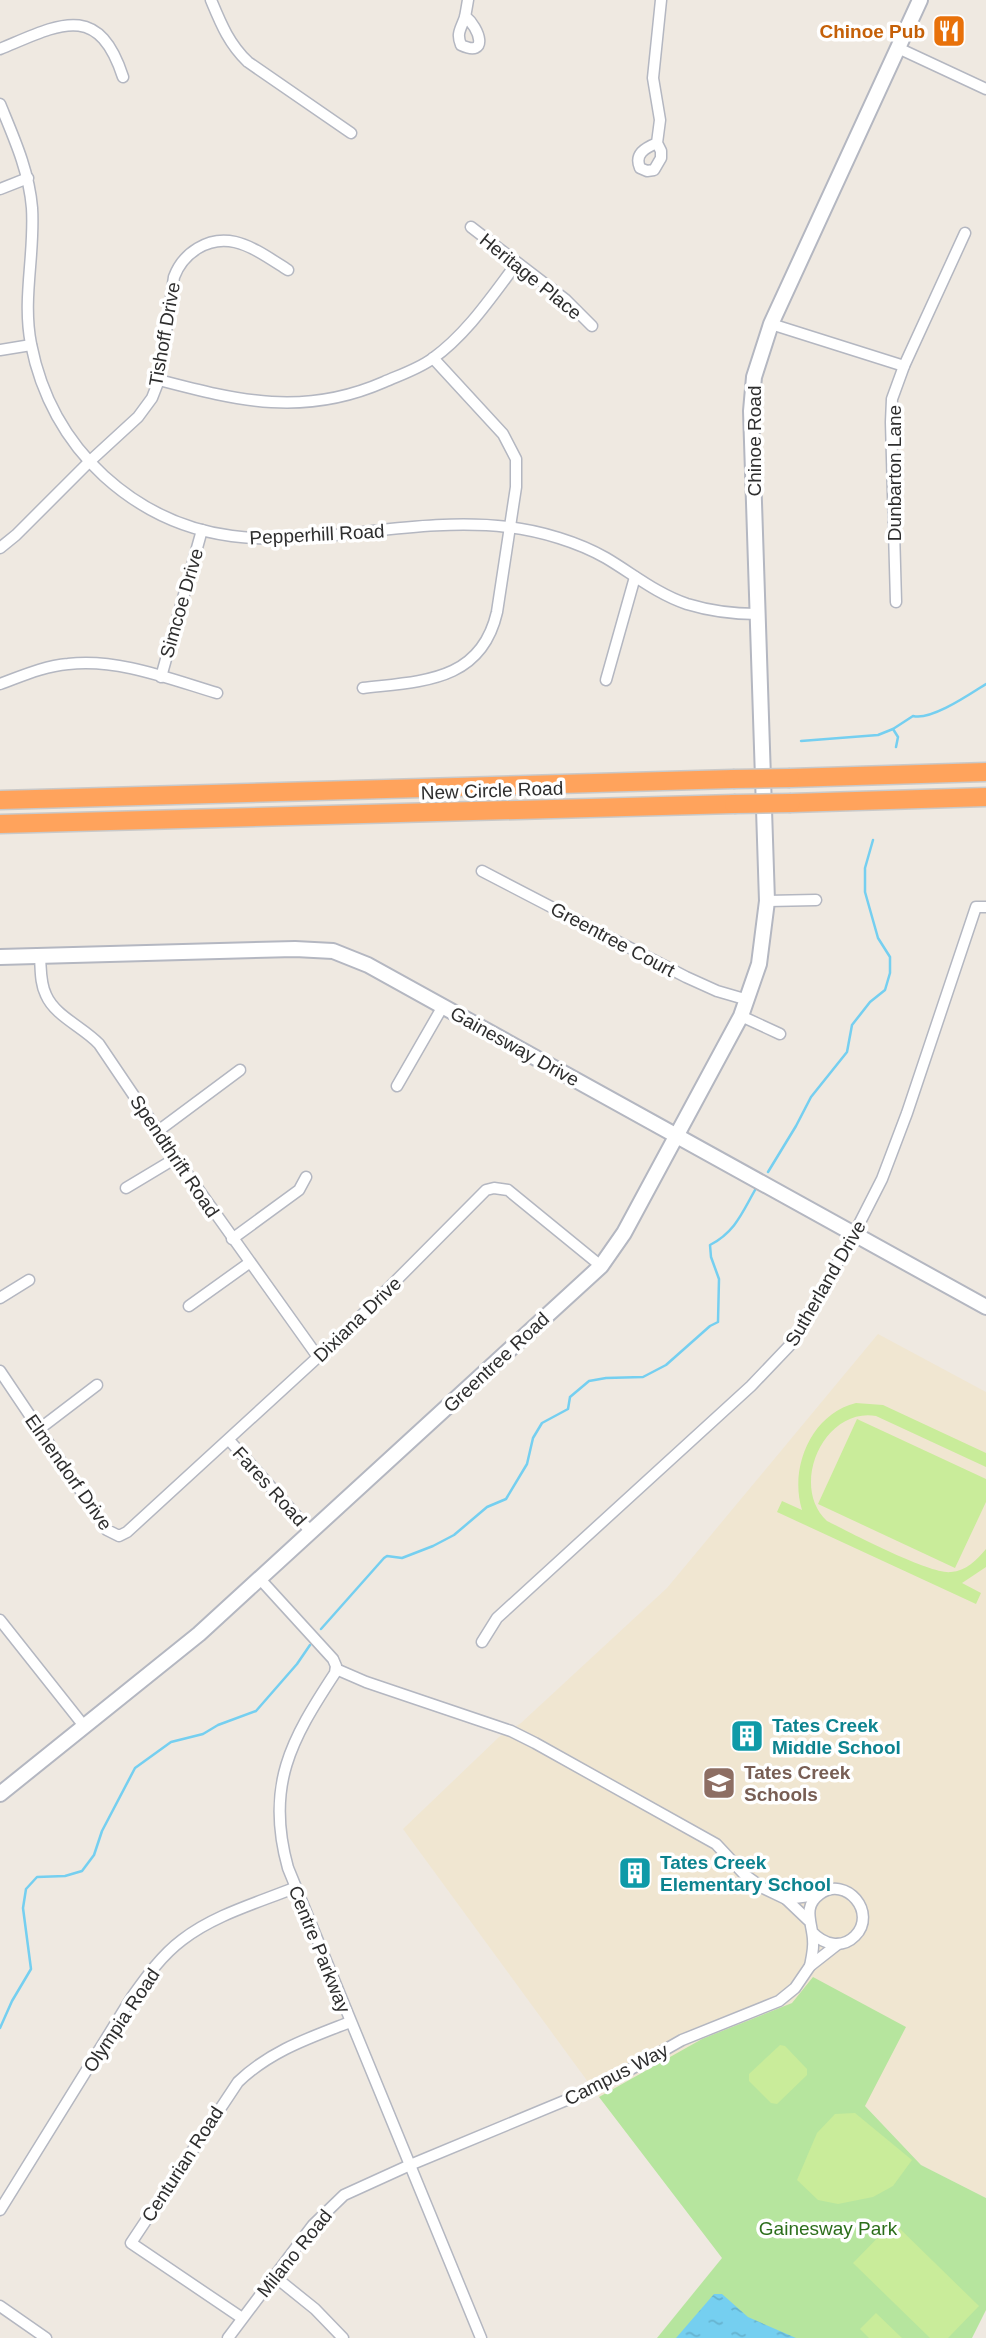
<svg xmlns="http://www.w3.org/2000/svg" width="986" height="2338" viewBox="0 0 986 2338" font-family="Helvetica,sans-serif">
  <defs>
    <pattern id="water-ripples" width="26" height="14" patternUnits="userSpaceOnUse" patternTransform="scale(1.75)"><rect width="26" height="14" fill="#75cff0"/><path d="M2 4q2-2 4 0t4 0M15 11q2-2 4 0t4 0" fill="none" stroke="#66b2ce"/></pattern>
  </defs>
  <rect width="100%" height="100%" fill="#efe9e1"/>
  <polygon fill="#f0e6d1" points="878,1334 986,1392 986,2198 921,2165 865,2106 792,2003 656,2064 599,2097 403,1829 499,1737 521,1723 667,1588"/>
  <polygon fill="#b6e59e" points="813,1977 906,2027 865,2106 921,2165 986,2198 986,2310 972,2338 657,2338 722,2258 599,2097 702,2039 792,2003"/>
  <g fill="#c9ec9a">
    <path d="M856 1403 883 1405 986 1453V1467L876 1416C824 1407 789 1486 827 1521 849 1532 931 1575 951 1572 966 1571 977 1560 986 1549V1567L962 1583 981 1593 976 1604 777 1512 782 1501 802 1510C789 1468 811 1414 856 1403Z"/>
    <polygon points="857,1419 986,1479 986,1502 955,1568 818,1504"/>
    <polygon points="780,2045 785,2046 807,2069 807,2075 777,2104 771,2103 749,2081 749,2074"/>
    <polygon points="855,2113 912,2160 893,2186 873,2197 838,2204 818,2200 797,2180 817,2133 835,2114"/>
    <polygon points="893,2222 979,2306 948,2338 930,2338 853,2263"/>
    <polygon points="876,2313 902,2338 869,2338 860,2329"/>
  </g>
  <polygon fill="url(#water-ripples)" points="714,2294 722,2294 748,2317 796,2338 676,2338"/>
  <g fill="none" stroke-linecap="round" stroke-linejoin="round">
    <g stroke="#75cff0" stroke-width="2.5">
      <polyline points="801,741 878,735 893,729"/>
      <path d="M896 747 898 737 893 729 913 716C931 721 970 694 986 684"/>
      <polyline points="768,1172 796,1126 811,1097 847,1052 852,1025 870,1002 885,990 890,973 890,957 878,938 865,892 865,868 873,840"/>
      <path d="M321 1629 384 1558 387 1556 402 1558 433 1546 454 1535 487 1507 506 1499 527 1464 533 1438 542 1423 568 1409 570 1397 589 1381 606 1378 643 1377 666 1365 710 1326 718 1322 719 1279 711 1257 710 1245C735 1232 742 1213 755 1190"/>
      <polyline points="0,2028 12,2001 31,1969 23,1908 26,1889 37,1877 65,1876 82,1871 94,1855 102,1831 135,1768 171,1742 203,1734 218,1725 256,1711 297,1664 310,1645"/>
    </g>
    <defs>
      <g id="street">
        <path d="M211 0C221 24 229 44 248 62L351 133"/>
        <path d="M465 16C480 28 489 58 461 45 456 33 461 29 465 17 466 12 467 6 468 0"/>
        <polyline points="898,48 986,89"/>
        <path d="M0 49C58 25 98 0 123 77"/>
        <path d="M0 104C14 138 29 171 32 208 35 254 22 299 31 344 41 395 66 441 104 476 229 590 365 510 508 527 541 531 578 542 606 558 633 574 657 594 687 604 710 611 733 614 757 614"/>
        <path d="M657 143C645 148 634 154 640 168L647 171 654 170 661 158V151L657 143 660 120 653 78 661 0"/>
        <polyline points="0,189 28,178"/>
        <polyline points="471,227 566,300 592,326"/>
        <polyline points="771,324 904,366"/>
        <polyline points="0,350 31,345"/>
        <path d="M159 380C239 401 304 417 384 382 400 375 418 369 432 359 467 334 492 296 517 263"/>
        <path d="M0 548 16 535 89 462 138 417 152 398 159 380 174 277C183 253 208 236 235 242 253 246 272 260 288 270"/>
        <polyline points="896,602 891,422 892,399 904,366 965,233"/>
        <polyline points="161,677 202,530"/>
        <polyline points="606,680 635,577"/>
        <path d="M0 684C22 676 44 666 68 664 118 658 170 679 217 693"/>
        <path d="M363 688C422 681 481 682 497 612L516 487V459L503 434 433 358"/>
        <polyline points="482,871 686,977 717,991 748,1000"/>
        <polyline points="767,901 816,900"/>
        <path d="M40 957C41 969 40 983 46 995 55 1016 83 1027 99 1044L176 1158 318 1357"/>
        <polyline points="741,1016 780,1034"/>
        <polyline points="397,1086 443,1006"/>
        <polyline points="158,1131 240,1070"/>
        <polyline points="126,1188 176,1158"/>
        <polyline points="232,1239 299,1190 306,1177"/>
        <polyline points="0,1298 29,1280"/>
        <polyline points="189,1306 249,1263"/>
        <polyline points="0,1371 107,1530 119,1536 127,1532 342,1335 486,1190 494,1188 508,1190 601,1266"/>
        <polyline points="38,1430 97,1385"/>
        <polyline points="229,1440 311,1532"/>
        <path d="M260 1579 333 1659 336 1666 335 1673C291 1740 265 1786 288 1868L481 2338"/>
        <polyline points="0,1620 84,1726"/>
        <polyline points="482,1642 497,1618 751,1386 792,1343 854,1234 882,1179 907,1113 976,907 986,907"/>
        <polyline points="336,1669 366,1682 511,1731 535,1743 716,1844 745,1875 763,1888 786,1899 808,1920"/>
        <polyline points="786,1899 818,1895"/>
        <path d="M810 1966C812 1956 814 1948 813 1939 812 1922 802 1907 820 1894 846 1875 878 1913 855 1936 842 1949 824 1945 812 1932"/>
        <path d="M0 2210 132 1997C147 1976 162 1955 182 1940 214 1915 257 1903 294 1888"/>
        <polyline points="274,2276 315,2309 343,2338"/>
        <polyline points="0,2306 46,2338"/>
        <path d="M242 2318 131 2243 238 2082C270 2051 309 2038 350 2022"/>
        <polyline points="228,2338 313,2225 344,2195 410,2165 581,2094 617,2077 682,2040 779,2001 795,1988 810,1966 838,1944"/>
      </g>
      <g id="secondary">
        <polyline points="0,957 295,949 333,951 368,965 986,1307"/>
        <polyline points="0,1794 199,1634 601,1266 624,1233 741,1016 759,964 767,901 751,411 754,377 771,324 920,0"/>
      </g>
      <g id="highway">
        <polyline points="790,778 986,772"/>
        <polyline points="0,800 733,779"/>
        <polyline points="791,803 986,797"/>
        <polyline points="0,824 734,804"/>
      </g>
    </defs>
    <use href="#street" stroke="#b4b7c1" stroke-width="13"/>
    <use href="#secondary" stroke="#b4b7c1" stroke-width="18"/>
    <use href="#highway" stroke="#c9c9c9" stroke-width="21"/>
    <use href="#street" stroke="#fff" stroke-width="10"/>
    <use href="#secondary" stroke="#fff" stroke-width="14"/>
    <use href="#highway" stroke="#ffa35c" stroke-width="18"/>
    <defs>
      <g id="highway-bridge">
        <polyline points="733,779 790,778"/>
        <polyline points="734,804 791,803"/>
      </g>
    </defs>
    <use href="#highway-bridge" stroke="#c9c9c9" stroke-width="21" stroke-linecap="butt"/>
    <use href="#highway-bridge" stroke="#ffa35c" stroke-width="18"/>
  </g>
  <defs>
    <symbol id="restaurant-square" viewBox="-11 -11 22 22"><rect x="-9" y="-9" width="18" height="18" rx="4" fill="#e8710a" stroke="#fff"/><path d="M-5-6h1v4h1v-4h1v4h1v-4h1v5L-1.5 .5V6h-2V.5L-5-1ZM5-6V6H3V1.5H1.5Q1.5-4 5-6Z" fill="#fff"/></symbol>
    <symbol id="building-square" viewBox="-11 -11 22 22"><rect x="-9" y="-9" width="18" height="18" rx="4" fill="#0f9aa8" stroke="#fff"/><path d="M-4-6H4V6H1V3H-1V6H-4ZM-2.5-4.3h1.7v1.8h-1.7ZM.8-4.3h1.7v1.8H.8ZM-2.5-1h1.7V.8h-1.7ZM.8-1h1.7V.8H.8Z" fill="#fff"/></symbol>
    <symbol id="school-square" viewBox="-11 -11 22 22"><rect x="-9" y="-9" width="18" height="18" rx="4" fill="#8d6e63" stroke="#fff"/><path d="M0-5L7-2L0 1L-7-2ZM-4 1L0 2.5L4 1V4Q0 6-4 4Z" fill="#fff"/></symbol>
  </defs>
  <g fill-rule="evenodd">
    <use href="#restaurant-square" x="930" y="12" width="38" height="38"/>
    <use href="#building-square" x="728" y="1717" width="38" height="38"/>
    <use href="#school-square" x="700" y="1764" width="38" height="38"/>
    <use href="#building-square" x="616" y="1854" width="38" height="38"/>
  </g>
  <g text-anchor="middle" stroke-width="7" stroke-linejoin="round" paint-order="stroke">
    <g font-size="19" font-weight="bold" fill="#c56008" stroke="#fff" text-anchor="end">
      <text x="925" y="38">Chinoe Pub</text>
    </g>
    <g font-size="19" fill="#2e2e2e" stroke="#fff">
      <text transform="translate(531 276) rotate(39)" y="7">Heritage Place</text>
      <text transform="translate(164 334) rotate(-80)" y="7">Tishoff Drive</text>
      <text transform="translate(754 441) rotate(-90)" y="7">Chinoe Road</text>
      <text transform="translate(894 473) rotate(-90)" y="7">Dunbarton Lane</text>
      <text transform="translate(317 534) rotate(-3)" y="7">Pepperhill Road</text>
      <text transform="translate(181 603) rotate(-74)" y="7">Simcoe Drive</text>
      <text transform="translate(492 790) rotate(-2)" y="7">New Circle Road</text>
      <text transform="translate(613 939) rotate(28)" y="7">Greentree Court</text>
      <text transform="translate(515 1046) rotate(29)" y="7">Gainesway Drive</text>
      <text transform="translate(175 1156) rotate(56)" y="7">Spendthrift Road</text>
      <text transform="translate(825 1283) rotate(-60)" y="7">Sutherland Drive</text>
      <text transform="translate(357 1319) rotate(-44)" y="7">Dixiana Drive</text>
      <text transform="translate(496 1362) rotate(-43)" y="7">Greentree Road</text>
      <text transform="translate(69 1472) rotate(55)" y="7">Elmendorf Drive</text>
      <text transform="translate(270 1486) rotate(48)" y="7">Fares Road</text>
      <text transform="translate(320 1949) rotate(68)" y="7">Centre Parkway</text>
      <text transform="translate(121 2020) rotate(-56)" y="7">Olympia Road</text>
      <text transform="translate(616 2074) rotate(-27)" y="7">Campus Way</text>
      <text transform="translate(182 2164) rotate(-57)" y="7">Centurian Road</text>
      <text transform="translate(294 2253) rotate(-51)" y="7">Milano Road</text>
    </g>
    <g font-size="19" font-weight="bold" fill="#0d838f" stroke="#fff" text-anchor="start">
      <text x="772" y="1732">Tates Creek<tspan x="772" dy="22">Middle School</tspan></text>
      <text x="660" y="1869">Tates Creek<tspan x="660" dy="22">Elementary School</tspan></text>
    </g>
    <g font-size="19" font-weight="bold" fill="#785e54" stroke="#fff" text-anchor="start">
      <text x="744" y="1779">Tates Creek<tspan x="744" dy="22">Schools</tspan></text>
    </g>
    <g font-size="19" fill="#2c6e1b" stroke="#fff">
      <text x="828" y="2235">Gainesway Park</text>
    </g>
  </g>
</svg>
